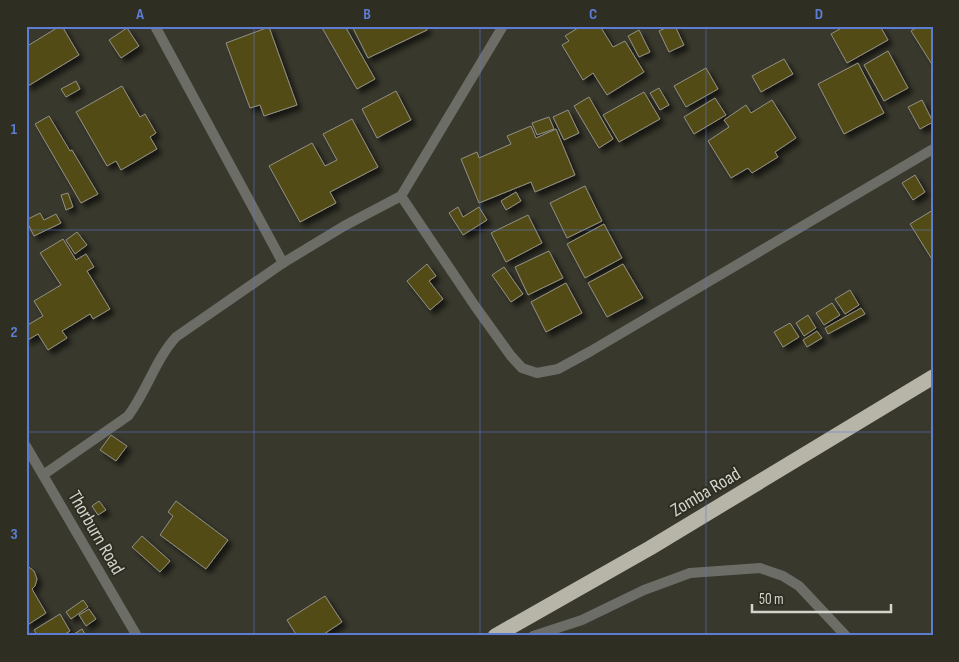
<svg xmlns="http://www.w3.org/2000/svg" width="959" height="662" viewBox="0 0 959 662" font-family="'Sofia Sans Condensed',sans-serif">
  <defs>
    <filter id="shadow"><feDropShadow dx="4.5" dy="4.5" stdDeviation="2.5" flood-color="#0009"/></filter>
  </defs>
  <rect width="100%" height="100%" fill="#39382d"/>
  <g fill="#534c18" stroke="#929084" filter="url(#shadow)">
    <polygon points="60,26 62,26 79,55 28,86 26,84 26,41 29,45"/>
    <polygon points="321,26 345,26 375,79 357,89"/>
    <polygon points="352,26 426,26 427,30 368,58"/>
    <polygon points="581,26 600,26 613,47 625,41 644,72 607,95 593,73 583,80 562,45 569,41 565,36"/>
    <polygon points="670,26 675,26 684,45 669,52 659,31"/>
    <polygon points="845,26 880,26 888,40 847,63 831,34"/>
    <polygon points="919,26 933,26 933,66 911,31"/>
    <polygon points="269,27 297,105 264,116 260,105 250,108 226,43"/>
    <polygon points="127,28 139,46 121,58 109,40"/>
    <polygon points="639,30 650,52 639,57 628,36"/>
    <polygon points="888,51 908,88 884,101 864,65"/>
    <polygon points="784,59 793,74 761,92 752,76"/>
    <polygon points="858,63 884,113 844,134 818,84"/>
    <polygon points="706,68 718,89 686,107 674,86"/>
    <polygon points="76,81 80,89 66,97 61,89"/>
    <polygon points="122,86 140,117 145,114 156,133 150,137 157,149 121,170 116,161 107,166 76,112"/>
    <polygon points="659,88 669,105 660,110 650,93"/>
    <polygon points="396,91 411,120 377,138 362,109"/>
    <polygon points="644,92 660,119 619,142 603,115"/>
    <polygon points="589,97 613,139 599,148 574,106"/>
    <polygon points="715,98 726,115 694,134 684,117"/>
    <polygon points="772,100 796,138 775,152 778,157 752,173 748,168 731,178 708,141 729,127 724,120 746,105 751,113"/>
    <polygon points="922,100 933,122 920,129 908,107"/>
    <polygon points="568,110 579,133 564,140 553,117"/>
    <polygon points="49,116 70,151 72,150 98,194 81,203 35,124"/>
    <polygon points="549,117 554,129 537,135 532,123"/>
    <polygon points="352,119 378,167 330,192 336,203 300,222 269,166 312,143 325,166 337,160 323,134"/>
    <polygon points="531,126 536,138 556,129 575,175 535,192 531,182 479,203 461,159 477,152 479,158 511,144 507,136"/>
    <polygon points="915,175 925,192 913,200 902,183"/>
    <polygon points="585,186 602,221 567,238 550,203"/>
    <polygon points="516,192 521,201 506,210 501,201"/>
    <polygon points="68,193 73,207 66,210 61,195"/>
    <polygon points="458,207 463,217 479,207 487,220 463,235 449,213"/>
    <polygon points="933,210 933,261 910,224"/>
    <polygon points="40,213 44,220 56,214 61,223 34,236 26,220"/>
    <polygon points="528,215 542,243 506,262 491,233"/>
    <polygon points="604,224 622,258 585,278 567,244"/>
    <polygon points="77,232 87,245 75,254 66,240"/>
    <polygon points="63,239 76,260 86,254 94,267 87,271 110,309 93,319 90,314 62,331 67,338 48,350 38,334 26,341 26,326 43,316 34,301 61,285 40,253"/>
    <polygon points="549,251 563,278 528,295 515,267"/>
    <polygon points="427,264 436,276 429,281 443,299 430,310 407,281"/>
    <polygon points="623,264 643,298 607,317 588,283"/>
    <polygon points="504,267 523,294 511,302 492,275"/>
    <polygon points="566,283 582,313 546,332 531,302"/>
    <polygon points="850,290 859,305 845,314 835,299"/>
    <polygon points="832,303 840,315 824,325 816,313"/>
    <polygon points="861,308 865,314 828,334 825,328"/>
    <polygon points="808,315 816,328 804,336 796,323"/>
    <polygon points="790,323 799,337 783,347 774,332"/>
    <polygon points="817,331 822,338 807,347 803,340"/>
    <polygon points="111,435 127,446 116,461 100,450"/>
    <polygon points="99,501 106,510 98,515 92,506"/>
    <polygon points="176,501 228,540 206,569 160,535 173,516 168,512"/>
    <polygon points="142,536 170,561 160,572 132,547"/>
    <polygon points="26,565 34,571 37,579 35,586 32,589 46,613 26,626"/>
    <polygon points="325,596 342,622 321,636 297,636 287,620"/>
    <polygon points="83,600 88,607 71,619 66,612"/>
    <polygon points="89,609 96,619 86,626 79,615"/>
    <polygon points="60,614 70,631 62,636 38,636 34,630"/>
    <polygon points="82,629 86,636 71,636"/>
  </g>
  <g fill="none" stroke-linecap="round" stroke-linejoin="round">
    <polyline stroke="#6d6d67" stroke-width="10" points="533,636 582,620 644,590 690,573 760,568 783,576 799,586 846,636"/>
    <g stroke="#6d6d67" stroke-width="10">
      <polyline points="155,26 283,263"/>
      <polyline points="401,196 475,306 511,356 522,368 537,373 558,369 591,351 933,149"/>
      <polyline points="26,446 137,636"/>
      <path d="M43 475 128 416C147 391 155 360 176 337L283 263 344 226 401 196 503 26"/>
    </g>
    <polyline stroke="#b7b5a8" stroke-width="15" points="495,636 650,548 933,377"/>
  </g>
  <path fill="none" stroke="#5d7dd4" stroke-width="1" stroke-opacity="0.55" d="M254 26V636M480 26V636M706 26V636M26 230H933M26 432H933"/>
  <g text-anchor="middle" stroke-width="4" stroke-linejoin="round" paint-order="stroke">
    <g font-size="19" fill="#d4d3cc" stroke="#2f2e23">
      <text transform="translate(705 491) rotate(-31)" y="7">Zomba Road</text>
      <text transform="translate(97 532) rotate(60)" y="7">Thorburn Road</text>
    </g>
  </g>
  <rect width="959" height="662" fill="none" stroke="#2f2e23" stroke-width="55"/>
  <path d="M752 604v8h139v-8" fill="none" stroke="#d4d3cc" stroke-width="2.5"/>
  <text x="759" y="604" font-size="15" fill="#d4d3cc" stroke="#2f2e23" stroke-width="4" paint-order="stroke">50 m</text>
  <rect x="28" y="28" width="904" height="606" fill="none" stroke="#5d7dd4" stroke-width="2"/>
  <g font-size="16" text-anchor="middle" font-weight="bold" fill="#5d7dd4">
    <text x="140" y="19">A</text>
    <text x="367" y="19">B</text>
    <text x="593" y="19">C</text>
    <text x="819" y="19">D</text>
    <text x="14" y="134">1</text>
    <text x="14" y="337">2</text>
    <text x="14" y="539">3</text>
  </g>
</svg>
